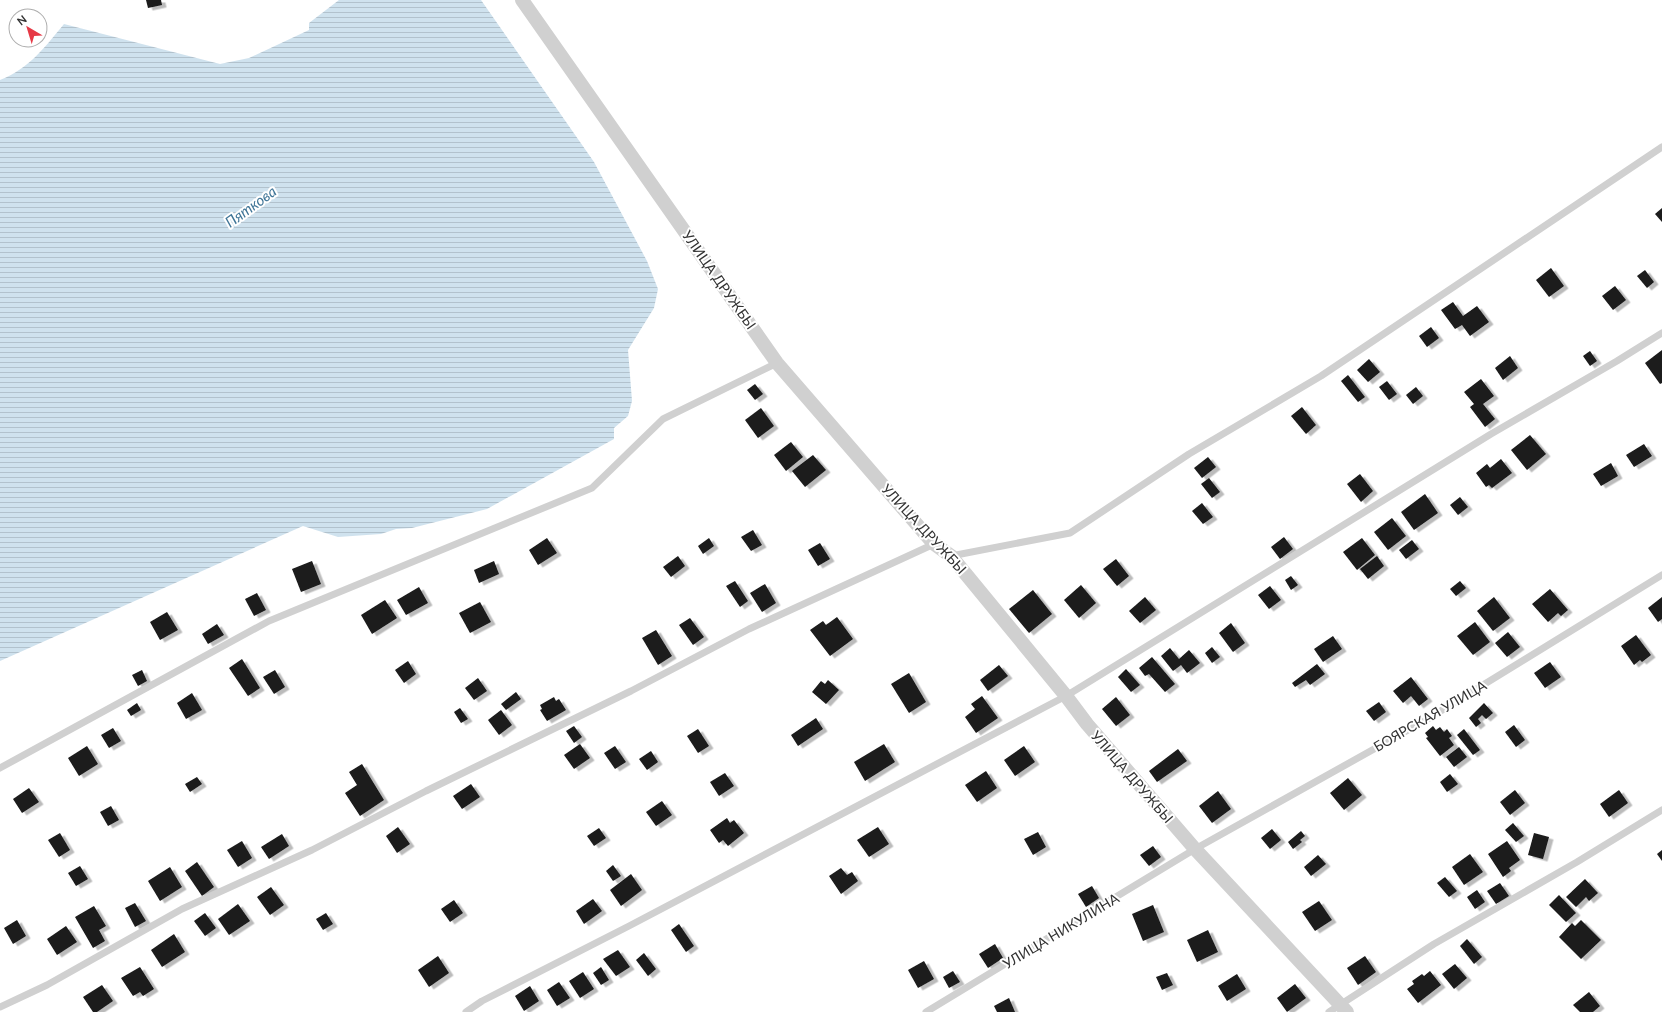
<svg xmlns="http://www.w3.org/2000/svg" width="1662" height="1012" viewBox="0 0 1662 1012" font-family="Lato,sans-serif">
  <defs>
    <pattern id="water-rules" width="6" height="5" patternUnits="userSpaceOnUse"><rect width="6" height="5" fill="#cfe2ee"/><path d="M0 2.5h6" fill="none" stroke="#b2c2cd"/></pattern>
    <filter id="shadow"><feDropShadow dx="4.5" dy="2.5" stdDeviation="0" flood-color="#0004"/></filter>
  </defs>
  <rect width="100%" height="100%" fill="#fff"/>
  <path fill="url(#water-rules)" d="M339 0H481L594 162 647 261 658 289 654 308 628 350 632 401 628 416 614 428V439L487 509 412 528 396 529 381 534 338 537 303 526 0 661V80C30 68 44 48 64 24L220 64 249 58 309 30V23Z"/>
  <g fill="#1a1a1a" filter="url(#shadow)">
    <polygon points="146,0 161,0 162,5 148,8"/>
    <polygon points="1662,208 1662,222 1655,214"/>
    <polygon points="1551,268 1564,286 1549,297 1536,280"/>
    <polygon points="1645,270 1654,282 1647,288 1637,276"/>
    <polygon points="1615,286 1626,300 1613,310 1602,296"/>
    <polygon points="1453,302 1463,316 1477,306 1489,322 1470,336 1462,325 1455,329 1441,310"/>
    <polygon points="1431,327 1439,338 1427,347 1419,336"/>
    <polygon points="1662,350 1662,383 1660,384 1645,363"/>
    <polygon points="1590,351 1597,361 1590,366 1583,356"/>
    <polygon points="1510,356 1518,368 1503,380 1495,368"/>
    <polygon points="1369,359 1380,372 1368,382 1357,370"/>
    <polygon points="1348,375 1365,397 1358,402 1341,381"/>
    <polygon points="1481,379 1494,396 1483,404 1495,419 1485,427 1470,407 1474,404 1464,392"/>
    <polygon points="1387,381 1397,394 1389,400 1379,387"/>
    <polygon points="755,384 763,394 755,400 747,390"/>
    <polygon points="1416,387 1423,396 1413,404 1406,395"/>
    <polygon points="1302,407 1316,425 1306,434 1291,416"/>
    <polygon points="761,408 774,426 758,438 745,420"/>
    <polygon points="1530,435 1546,454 1527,470 1511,450"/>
    <polygon points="791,442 803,457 786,471 774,455"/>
    <polygon points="1644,444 1652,456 1634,467 1626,455"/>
    <polygon points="813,455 826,470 805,487 792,471"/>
    <polygon points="1208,457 1216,467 1202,478 1194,468"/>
    <polygon points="1501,459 1512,473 1492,488 1489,485 1486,487 1476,473 1487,464 1490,468"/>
    <polygon points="1611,463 1618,476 1601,486 1593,474"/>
    <polygon points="1360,474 1373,491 1361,502 1347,484"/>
    <polygon points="1209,478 1220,492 1212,498 1201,484"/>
    <polygon points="1425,494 1438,513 1414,530 1401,512"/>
    <polygon points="1460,497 1468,507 1458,515 1450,505"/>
    <polygon points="1202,503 1213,517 1203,524 1192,511"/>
    <polygon points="1392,518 1406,536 1388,550 1374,532"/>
    <polygon points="753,530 762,545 751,551 741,537"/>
    <polygon points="1284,537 1293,549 1280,559 1271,547"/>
    <polygon points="547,538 557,553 538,565 529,550"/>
    <polygon points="709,538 714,546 703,554 698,546"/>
    <polygon points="1362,538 1375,555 1357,570 1343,552"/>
    <polygon points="1412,540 1419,549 1406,559 1399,550"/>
    <polygon points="820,543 830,559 818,566 808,550"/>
    <polygon points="678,556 685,566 671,577 663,567"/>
    <polygon points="1377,556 1384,566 1368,579 1360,569"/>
    <polygon points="1116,559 1129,576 1117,586 1103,569"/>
    <polygon points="312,561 321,584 301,592 292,569"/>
    <polygon points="494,561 499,574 479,583 474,570"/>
    <polygon points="1291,576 1298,585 1291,590 1285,580"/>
    <polygon points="735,581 748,601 740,607 726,586"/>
    <polygon points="1460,581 1466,588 1456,596 1450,589"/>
    <polygon points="765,584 776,603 762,612 750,593"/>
    <polygon points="1081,585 1096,603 1079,618 1064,600"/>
    <polygon points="1270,586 1281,600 1269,609 1258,595"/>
    <polygon points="419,587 428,603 406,615 397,600"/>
    <polygon points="1550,589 1568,610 1561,616 1558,613 1548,622 1532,604"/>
    <polygon points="1033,590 1052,614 1029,633 1009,609"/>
    <polygon points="257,593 266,610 254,616 245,599"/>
    <polygon points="1145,597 1156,610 1140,623 1129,611"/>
    <polygon points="1494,597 1510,618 1493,631 1477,611"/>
    <polygon points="1662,597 1662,619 1658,622 1648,608"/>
    <polygon points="385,600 397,618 372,634 361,615"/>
    <polygon points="480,602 491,622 470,633 459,613"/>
    <polygon points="167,612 178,630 160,640 150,622"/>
    <polygon points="837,617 853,639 830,656 810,630 823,621 826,625"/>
    <polygon points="690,618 704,637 693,645 679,625"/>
    <polygon points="1475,622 1490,642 1473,655 1457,636"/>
    <polygon points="1231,623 1245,643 1233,652 1219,633"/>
    <polygon points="217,624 224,635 208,644 202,634"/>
    <polygon points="656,630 672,656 658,665 642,638"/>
    <polygon points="1508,632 1520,647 1507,657 1495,643"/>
    <polygon points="1636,635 1651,655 1642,662 1640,660 1634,665 1621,646"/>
    <polygon points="1333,636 1342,649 1323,662 1314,649"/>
    <polygon points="1212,647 1220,657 1212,663 1205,653"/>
    <polygon points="1170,648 1179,659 1189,650 1200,663 1187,673 1181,665 1173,671 1161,656"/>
    <polygon points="1152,657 1175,684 1165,692 1149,674 1145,676 1139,668"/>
    <polygon points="242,659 260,688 248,696 229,668"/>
    <polygon points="408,661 416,674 404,683 395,670"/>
    <polygon points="1550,662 1561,677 1545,688 1534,673"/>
    <polygon points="1317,664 1325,674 1310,685 1306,680 1295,687 1292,683"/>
    <polygon points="999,665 1008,676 988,691 980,680"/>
    <polygon points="1126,669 1140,685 1131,692 1118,677"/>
    <polygon points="142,670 147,681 138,686 132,675"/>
    <polygon points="275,670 285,687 274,694 263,677"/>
    <polygon points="909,673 926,702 909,713 891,684"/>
    <polygon points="1411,677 1428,699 1419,706 1411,696 1403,703 1393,691"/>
    <polygon points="478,678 487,691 474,700 465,688"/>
    <polygon points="828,680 839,690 826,704 812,692 821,681 825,684"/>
    <polygon points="516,692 521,699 506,710 501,704"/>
    <polygon points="192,693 202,710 186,719 177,703"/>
    <polygon points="982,696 998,718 976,733 965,717 975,709 971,704"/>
    <polygon points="554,697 556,701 559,699 566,710 547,721 540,710 542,709 540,705"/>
    <polygon points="1116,697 1130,715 1116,726 1102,709"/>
    <polygon points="1379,702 1386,712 1374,721 1366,711"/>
    <polygon points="137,703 141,710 131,716 127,710"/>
    <polygon points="1484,703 1493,713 1486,719 1482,715 1478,719 1481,723 1476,727 1469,718"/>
    <polygon points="460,708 468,719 461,723 454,712"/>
    <polygon points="501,710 512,725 499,735 488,720"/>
    <polygon points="816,718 823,729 798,746 791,735"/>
    <polygon points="1514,725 1525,740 1516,747 1505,732"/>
    <polygon points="574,726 582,737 574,743 566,731"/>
    <polygon points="1433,726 1436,730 1440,727 1444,732 1447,729 1452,736 1449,738 1454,745 1440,756 1426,738 1428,737 1425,733"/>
    <polygon points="113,728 121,741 109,748 101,735"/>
    <polygon points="698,729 709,746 698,753 687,736"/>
    <polygon points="1464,729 1480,750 1473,755 1457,735"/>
    <polygon points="580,744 590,758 574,769 564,755"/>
    <polygon points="884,744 895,762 865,781 854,762"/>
    <polygon points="87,746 98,764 79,776 68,758"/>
    <polygon points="615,746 626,762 615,769 604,753"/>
    <polygon points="1024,746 1035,762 1015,776 1004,760"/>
    <polygon points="1459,747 1467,757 1454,767 1446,757"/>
    <polygon points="1178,749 1187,761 1157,782 1149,771"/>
    <polygon points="651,751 658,762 647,770 639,759"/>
    <polygon points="362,764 384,800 360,816 345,793 357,785 349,772"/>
    <polygon points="986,771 997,788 977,802 965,785"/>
    <polygon points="725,773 734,786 719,796 710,782"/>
    <polygon points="1450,774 1458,784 1447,792 1440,782"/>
    <polygon points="197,777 202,784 190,792 185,784"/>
    <polygon points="1348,778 1362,795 1344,810 1330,793"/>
    <polygon points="471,784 480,797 462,809 453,796"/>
    <polygon points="29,788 39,802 22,813 13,799"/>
    <polygon points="1515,790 1525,803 1510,815 1500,802"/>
    <polygon points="1619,790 1628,803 1609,817 1600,804"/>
    <polygon points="1218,791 1231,809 1212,823 1199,806"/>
    <polygon points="662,801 672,815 656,826 646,812"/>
    <polygon points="111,806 119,820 108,826 100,812"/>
    <polygon points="727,818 730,823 734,820 744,833 728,846 723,840 719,843 710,830"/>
    <polygon points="1513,823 1524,836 1516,842 1505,830"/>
    <polygon points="398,827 410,844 397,853 386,836"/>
    <polygon points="878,827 889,844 869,857 857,840"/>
    <polygon points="599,828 606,838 594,846 587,836"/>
    <polygon points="1272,829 1281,840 1270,849 1261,838"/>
    <polygon points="1301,831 1305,836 1300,840 1302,842 1293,849 1288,842"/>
    <polygon points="1038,832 1046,847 1033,855 1024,839"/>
    <polygon points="60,833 70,850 59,857 48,840"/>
    <polygon points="1534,833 1549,837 1543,859 1528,855"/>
    <polygon points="282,834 289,846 269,859 261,847"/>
    <polygon points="242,841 252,858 238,867 227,850"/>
    <polygon points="1507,841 1520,860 1509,868 1511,871 1503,877 1488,854"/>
    <polygon points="1153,846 1161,857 1149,866 1140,855"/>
    <polygon points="1662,850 1662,861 1657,854"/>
    <polygon points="1470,854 1483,872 1464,885 1452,867"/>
    <polygon points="1318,855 1326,864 1311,876 1304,867"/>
    <polygon points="197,862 214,887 202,896 185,871"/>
    <polygon points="613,865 621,876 613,881 606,871"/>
    <polygon points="80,866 88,879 76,886 68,873"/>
    <polygon points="170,867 182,887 160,901 148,881"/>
    <polygon points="841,868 847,875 852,872 858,881 841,894 829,876"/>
    <polygon points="631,874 642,890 621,906 610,890"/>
    <polygon points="1445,877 1457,891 1449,897 1437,883"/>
    <polygon points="1585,879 1598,893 1589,901 1586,897 1576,907 1566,897"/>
    <polygon points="1500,883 1509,896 1496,904 1487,891"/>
    <polygon points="1092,886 1099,898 1086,907 1078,894"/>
    <polygon points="271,887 284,905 270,915 257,897"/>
    <polygon points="1477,890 1485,902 1475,909 1467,897"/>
    <polygon points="1559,895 1576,913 1566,922 1549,905"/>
    <polygon points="593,899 602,911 584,924 576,911"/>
    <polygon points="454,900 463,913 450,922 441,909"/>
    <polygon points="1319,901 1332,920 1315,931 1302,912"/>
    <polygon points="135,903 146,921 135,927 125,908"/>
    <polygon points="238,904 250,921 229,935 218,919"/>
    <polygon points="1153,905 1164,932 1143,941 1132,914"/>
    <polygon points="94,906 106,926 99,930 105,941 93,948 75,917"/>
    <polygon points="205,913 216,928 205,936 194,921"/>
    <polygon points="326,913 333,924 323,930 316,919"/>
    <polygon points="17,920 26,936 13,944 4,928"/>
    <polygon points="1581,920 1601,940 1581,959 1559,937 1572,923 1575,926"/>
    <polygon points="679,924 694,946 686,952 671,930"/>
    <polygon points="66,926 77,942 57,955 47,939"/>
    <polygon points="1208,930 1218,952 1197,962 1187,940"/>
    <polygon points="174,934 185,952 162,967 151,950"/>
    <polygon points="1467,939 1482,957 1474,964 1460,946"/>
    <polygon points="995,944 1003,958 988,968 979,954"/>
    <polygon points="618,950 630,967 616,976 603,959"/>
    <polygon points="644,953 656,969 648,976 636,960"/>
    <polygon points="438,956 449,973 429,987 418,970"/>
    <polygon points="1365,956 1376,972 1358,985 1347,968"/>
    <polygon points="924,961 934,979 918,988 908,970"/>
    <polygon points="1455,964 1467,978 1454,989 1442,974"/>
    <polygon points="140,967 154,989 143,996 140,992 133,996 121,978"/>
    <polygon points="601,967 609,980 601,985 593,973"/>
    <polygon points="953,971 960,982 949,988 943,977"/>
    <polygon points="1430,971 1441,985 1418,1003 1407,989 1414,984 1412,981 1422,974 1424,976"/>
    <polygon points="583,972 594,989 580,998 569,981"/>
    <polygon points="1167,973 1173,985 1162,990 1156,977"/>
    <polygon points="1237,974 1246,989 1227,1001 1218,986"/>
    <polygon points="559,982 570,998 557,1006 547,990"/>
    <polygon points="1295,984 1306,998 1287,1012 1277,998"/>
    <polygon points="102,985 113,1001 97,1012 93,1012 83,997"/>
    <polygon points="530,986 539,1001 524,1011 515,996"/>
    <polygon points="1589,992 1600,1006 1593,1012 1580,1012 1573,1005"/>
    <polygon points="1009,998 1015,1012 997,1012 994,1006"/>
  </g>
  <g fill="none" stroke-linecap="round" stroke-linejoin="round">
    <g stroke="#d0d0d0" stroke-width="7">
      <polyline points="951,556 1070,533 1189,454 1321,376 1662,147"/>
      <polyline points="0,768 269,621 592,488 663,419 777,363"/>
      <polyline points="0,1007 47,985 182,909 312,850 426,791 631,691 749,629 934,544"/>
      <polyline points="466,1012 482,1001 629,926 1066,696 1491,434 1617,361 1662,333"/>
      <polyline points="926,1012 1195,849 1426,720 1662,575"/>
      <polyline points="1329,1012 1434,944 1577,862 1662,810"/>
    </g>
    <polyline stroke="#d0d0d0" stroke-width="14" points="522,0 777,363 933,543 951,556 1066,696 1087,724 1195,849 1347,1012"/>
  </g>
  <g text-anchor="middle" stroke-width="4" stroke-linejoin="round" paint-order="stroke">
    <g font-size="14" fill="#333" stroke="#fff">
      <text transform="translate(719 280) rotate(55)" y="5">УЛИЦА ДРУЖБЫ</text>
      <text transform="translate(924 529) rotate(47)" y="5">УЛИЦА ДРУЖБЫ</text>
      <text transform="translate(1430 716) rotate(-30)" y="5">БОЯРСКАЯ УЛИЦА</text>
      <text transform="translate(1132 777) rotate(49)" y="5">УЛИЦА ДРУЖБЫ</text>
      <text transform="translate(1061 931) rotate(-31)" y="5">УЛИЦА НИКУЛИНА</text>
    </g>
    <g font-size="15" font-style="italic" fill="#3f7597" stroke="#fff">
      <text transform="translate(251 207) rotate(-36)" y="5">Пяткова</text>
    </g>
  </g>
  <g transform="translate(28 28) rotate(322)"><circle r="19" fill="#ffffff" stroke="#adadad"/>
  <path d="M0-3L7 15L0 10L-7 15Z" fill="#e63946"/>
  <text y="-6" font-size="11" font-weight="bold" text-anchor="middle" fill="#333333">N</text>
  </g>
</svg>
